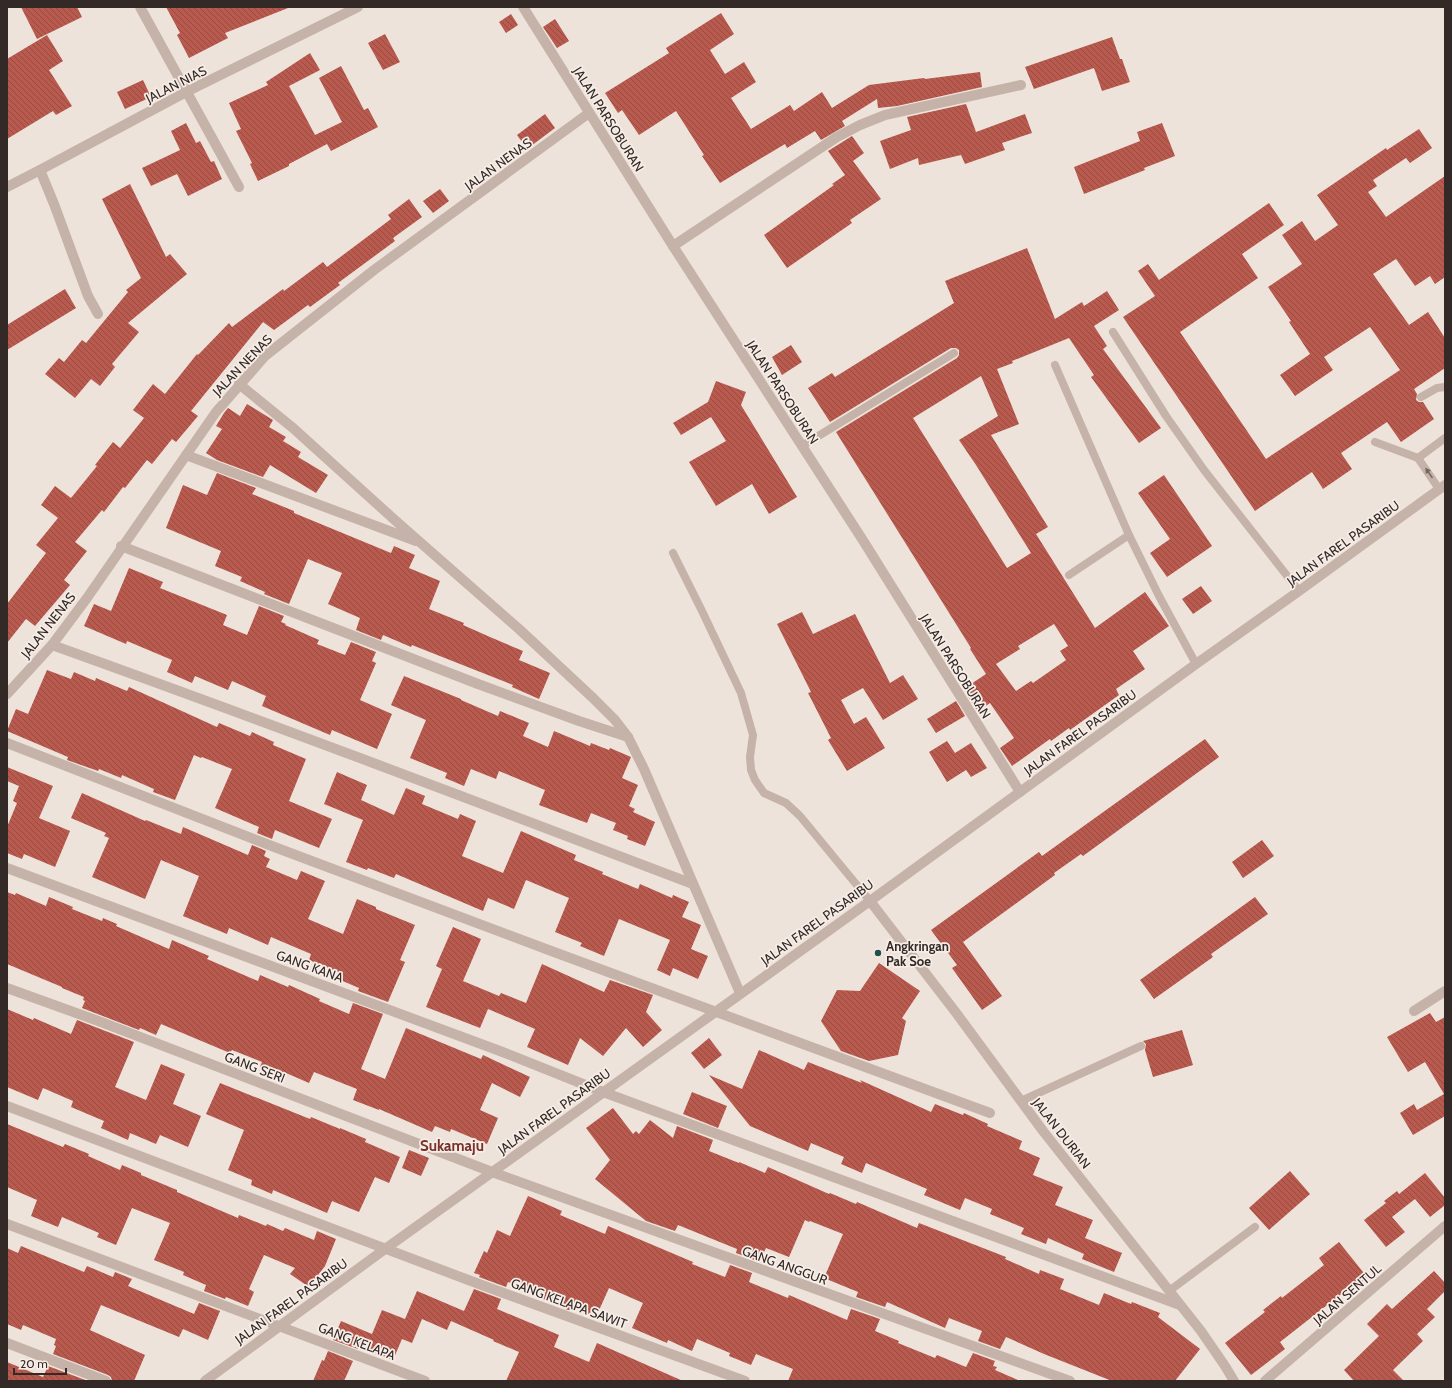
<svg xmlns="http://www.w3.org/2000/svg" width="1452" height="1388" viewBox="0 0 1452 1388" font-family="Cabin,sans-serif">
  <defs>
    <pattern id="building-back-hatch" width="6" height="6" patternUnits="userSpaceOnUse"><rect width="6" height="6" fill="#b95a4f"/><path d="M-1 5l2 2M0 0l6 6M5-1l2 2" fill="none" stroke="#974b42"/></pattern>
  </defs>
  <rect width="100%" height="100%" fill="#eee3db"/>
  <g fill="url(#building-back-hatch)" fill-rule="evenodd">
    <polygon points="21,7 77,7 82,17 37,39"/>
    <polygon points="166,7 287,7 288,8 225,33 228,38 189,58 177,35 180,33"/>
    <polygon points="721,13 734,34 710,50 725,74 744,62 756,82 731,98 751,129 790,105 794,111 822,92 832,108 869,85 924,78 925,79 980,72 982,87 897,106 878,108 877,99 842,121 845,126 821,140 815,131 787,148 785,144 720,183 702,156 704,155 676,111 639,135 622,110 618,113 605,93 669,53 666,48"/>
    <polygon points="511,14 518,25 506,33 499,22"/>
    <polygon points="555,19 569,41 557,48 543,27"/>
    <polygon points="385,34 400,62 383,70 368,43"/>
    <polygon points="47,35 63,61 49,70 72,106 56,115 53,111 7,139 7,59"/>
    <polygon points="1112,37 1120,59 1122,59 1130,82 1102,91 1094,68 1034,89 1025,67"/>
    <polygon points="310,53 320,70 289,86 315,135 342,122 319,78 341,66 364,110 368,108 378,127 331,151 327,144 289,164 289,166 258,181 250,164 252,163 236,131 241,129 229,103 268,85 266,82"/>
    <polygon points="143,80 151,97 125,109 117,92"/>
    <polygon points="966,104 976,132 1025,114 1032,133 1002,143 1005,150 965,164 961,155 919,165 918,158 890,169 880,141 911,130 907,117"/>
    <polygon points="545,114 555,128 527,149 517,135"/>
    <polygon points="186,123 196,143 200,141 211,162 214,161 222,179 188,196 177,174 151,186 142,168 180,150 171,131"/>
    <polygon points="1162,123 1175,156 1144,168 1145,170 1084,194 1074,167 1140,141 1137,132"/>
    <polygon points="1419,129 1432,148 1410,163 1406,158 1373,180 1377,186 1368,192 1386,217 1445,176 1445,277 1435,284 1430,276 1415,286 1396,259 1373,274 1409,325 1428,312 1445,338 1445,368 1414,389 1417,394 1416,400 1419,402 1423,402 1434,419 1401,442 1387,422 1341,453 1352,469 1323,489 1312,472 1255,511 1123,317 1155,296 1138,271 1148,264 1159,280 1269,203 1284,225 1242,254 1258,278 1180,332 1266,459 1400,370 1370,327 1324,357 1333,370 1295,396 1280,375 1310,354 1289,322 1291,321 1268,287 1302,264 1282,235 1302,221 1315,241 1338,225 1317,195 1386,148 1387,150"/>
    <polygon points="852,136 864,153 853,161 881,199 850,220 852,223 787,268 764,235 834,185 832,184 845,175 828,151"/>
    <polygon points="130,184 166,257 170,254 187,274 128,323 139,332 112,364 115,367 100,386 91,379 75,398 45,374 59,358 64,362 82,340 86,343 128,292 126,290 141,278 102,199"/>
    <polygon points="440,189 449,201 433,213 423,201"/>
    <polygon points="409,199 422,217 393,238 395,241 338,283 340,285 310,307 308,305 274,330 263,322 191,411 198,416 176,442 172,439 152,464 147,460 125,488 123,487 104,512 102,510 75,542 87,551 64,580 70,585 35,626 26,619 7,643 7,604 46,553 36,545 58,518 41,505 55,486 71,498 97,466 95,465 113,442 120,448 144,418 133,410 153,384 165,394 197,354 198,355 229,323 232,327 283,289 284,291 323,262 327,267 391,219 388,215"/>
    <path d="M1027 248 1055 319 1082 302 1084 306 1107 291 1119 310 1094 326 1107 346 1103 349 1161 428 1139 443 1091 377 1094 375 1069 338 1012 361 1013 363 997 369 1019 424 991 435 1048 527 1036 534 1095 628 1145 592 1169 626 1133 651 1145 669 1116 689 1119 695 1070 730 1069 728 1051 741 1050 739 1012 766 1000 748 1014 738 990 703 980 710 979 708 976 709 967 695 969 693 965 688 986 674 970 649 971 648 836 432 957 358 959 355V350L956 348H951L830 422 808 388 832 373 835 377 954 303 945 281ZM981 376 998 416 959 440 976 465 1031 553 1007 568 913 418ZM1054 624 1068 646 1060 651 1066 660 1033 683 1031 681 1016 691 996 664 1020 649 1018 646Z"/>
    <polygon points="65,289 76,308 7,350 7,325"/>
    <polygon points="791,345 802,362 782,375 772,357"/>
    <polygon points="716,381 746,392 741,405 797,497 769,514 752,484 716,506 689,462 726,441 711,417 681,435 673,423 708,402"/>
    <polygon points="247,404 273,420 269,427 286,437 283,441 301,452 298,457 328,475 316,493 270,465 263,477 217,460 206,453 222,429 216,426 224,413 228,408 240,416"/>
    <polygon points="217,473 256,488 252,494 294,511 294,513 391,553 394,546 415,555 409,568 440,581 429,609 464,623 463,625 490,637 523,651 519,660 550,673 539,699 512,687 513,685 412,645 411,647 383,635 381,640 356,630 360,618 328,604 342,573 308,559 289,604 264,594 265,592 240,581 242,577 215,566 221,551 166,528 183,485 207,495"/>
    <polygon points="1164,475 1212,546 1167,577 1150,553 1170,539 1138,493"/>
    <polygon points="129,568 163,582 160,588 227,615 223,625 247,635 259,606 284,616 281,622 286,624 285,625 319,640 317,644 345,655 351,642 376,652 372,661 376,663 360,700 392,714 377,749 332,730 330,735 262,706 266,696 232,681 228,690 195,676 192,683 167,672 172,660 127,641 126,644 84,626 94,604 111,611"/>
    <polygon points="1201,586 1212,601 1193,614 1182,599"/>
    <polygon points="802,612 813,634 855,614 890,683 903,675 918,699 883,720 863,688 841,700 854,724 866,717 885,748 847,771 828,740 831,738 808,693 811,692 777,624"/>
    <polygon points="47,670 71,679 74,672 95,681 96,678 127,691 129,687 217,727 219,723 250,736 252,732 274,742 273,745 306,759 289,801 332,819 319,848 275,830 272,839 257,833 259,827 215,808 232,769 202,757 201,758 194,755 175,800 153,792 154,789 122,775 121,778 99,769 98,771 67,760 68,757 7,731 16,709 28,714"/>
    <polygon points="404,676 461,699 461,700 498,716 500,711 529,723 523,736 548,747 554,731 590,746 591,743 609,750 610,748 631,757 622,778 638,785 629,806 635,809 633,812 655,822 645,846 627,839 628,836 613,830 616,823 591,813 587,823 539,805 545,790 499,771 496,779 471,769 464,786 445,778 447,773 410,758 426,720 391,705"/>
    <polygon points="956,701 965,716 936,733 927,719"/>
    <polygon points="1205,739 1219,757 1083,856 1081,854 1054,873 1055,875 963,942 1002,996 982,1010 952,968 957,965 931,930 1039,852 1042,856"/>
    <polygon points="947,741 955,753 971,743 987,768 971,777 966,770 947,782 929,752"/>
    <polygon points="7,767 53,786 39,818 70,831 55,867 24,854 22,859 7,853 7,827 17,803 13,801 19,786 7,781"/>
    <polygon points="337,772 367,785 361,800 394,815 406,788 425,796 422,804 458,819 460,814 476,821 462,856 503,873 521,831 576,855 574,860 603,872 602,874 638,889 640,884 672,898 673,895 689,902 682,917 701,925 691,949 708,956 698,979 673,968 670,976 657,970 670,940 619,919 604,956 580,946 582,943 555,932 569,898 526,880 514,909 488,898 483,911 396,874 394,878 368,868 367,870 346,862 363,820 324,804"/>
    <polygon points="82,793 145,821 146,820 181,834 183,827 248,855 252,845 266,851 264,856 270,859 266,867 297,880 301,871 325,881 308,919 343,934 357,899 376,907 376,909 415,925 400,960 405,962 388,1002 358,991 359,988 338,979 341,973 309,960 311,954 271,937 268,945 229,928 227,934 183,916 199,876 161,860 145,899 92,877 109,838 104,836 106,833 71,818"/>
    <polygon points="1262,840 1274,856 1243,878 1232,862"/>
    <polygon points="7,892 15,895 16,893 46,906 49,897 73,907 72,909 102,921 103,918 117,924 116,926 169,949 172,940 209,956 207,959 258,981 260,975 288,987 289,985 320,999 319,1001 349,1014 353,1003 383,1014 361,1069 385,1079 406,1028 481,1059 483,1055 530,1077 520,1097 492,1083 480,1110 498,1118 487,1144 451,1129 450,1132 435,1126 432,1132 379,1109 379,1110 353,1100 357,1089 314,1072 309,1083 286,1073 284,1077 260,1067 262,1062 232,1050 230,1053 161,1024 156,1035 140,1028 139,1030 82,1008 85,1001 83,1000 84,997 62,988 62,987 7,964"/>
    <polygon points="1255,897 1268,914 1211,954 1213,957 1154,999 1140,980"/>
    <polygon points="453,927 481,939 463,981 499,996 501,993 526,1003 542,964 604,992 610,980 653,995 646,1012 662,1030 643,1047 626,1028 603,1056 580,1038 568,1065 527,1047 535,1029 488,1009 480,1028 426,1007 442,969 436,966"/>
    <polygon points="879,963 920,991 902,1018 906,1021 898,1055 869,1061 841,1051 821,1021 837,990 860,991"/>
    <polygon points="7,1009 33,1020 34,1018 71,1034 77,1020 134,1042 115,1087 146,1100 161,1064 185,1074 173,1104 201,1116 188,1147 160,1135 156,1144 130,1133 128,1140 101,1128 104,1121 71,1107 73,1101 43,1088 38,1100 7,1087"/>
    <polygon points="1430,1013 1436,1022 1445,1017 1445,1116 1413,1135 1400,1113 1414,1104 1417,1110 1444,1094 1425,1062 1408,1072 1387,1037"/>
    <polygon points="1182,1030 1193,1065 1153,1077 1145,1050 1146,1044 1143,1041"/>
    <polygon points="709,1038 722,1055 704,1069 691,1053"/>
    <polygon points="759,1050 804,1070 808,1062 862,1083 860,1080 931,1112 935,1104 963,1115 964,1113 988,1124 987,1126 1022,1141 1019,1149 1040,1158 1033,1175 1063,1187 1055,1205 1093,1220 1085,1238 1122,1253 1114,1272 1082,1259 1084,1254 1048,1238 1046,1244 1021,1234 1024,1228 990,1214 992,1209 965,1198 960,1210 924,1195 927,1189 866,1163 862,1173 841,1164 844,1157 811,1143 808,1151 750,1126 709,1075 742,1089"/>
    <polygon points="220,1083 310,1119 311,1117 340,1129 340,1128 366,1139 365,1142 400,1157 389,1183 375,1177 359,1212 332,1201 327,1213 273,1190 272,1194 251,1185 252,1180 228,1170 244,1130 206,1114"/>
    <polygon points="692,1092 727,1106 718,1128 683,1114"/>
    <polygon points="613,1108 633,1134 636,1131 639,1134 650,1120 673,1138 677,1126 713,1140 709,1151 739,1163 739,1162 765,1173 768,1167 829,1194 830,1193 856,1204 857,1202 917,1228 919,1223 1006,1257 1005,1259 1039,1274 1040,1270 1064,1279 1060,1289 1099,1305 1104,1293 1131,1304 1132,1302 1160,1313 1158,1317 1200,1349 1175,1381 1112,1381 1044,1354 1006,1337 1000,1349 978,1341 982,1331 949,1318 945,1328 887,1302 885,1307 856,1297 858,1292 824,1278 843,1234 810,1221 809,1222 805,1220 789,1257 766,1248 761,1258 759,1257 757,1261 736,1253 737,1249 678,1225 675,1231 646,1221 595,1179 610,1160 586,1128"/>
    <polygon points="7,1124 63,1147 65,1144 89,1154 88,1156 120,1170 122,1165 141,1173 141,1175 177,1190 177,1192 238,1218 239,1215 266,1226 267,1224 283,1231 285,1228 314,1240 317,1231 336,1239 325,1266 309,1287 290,1274 295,1268 264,1255 249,1289 254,1292 248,1306 226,1297 225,1299 204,1291 206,1285 183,1275 184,1272 154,1260 170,1223 132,1208 116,1245 97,1237 99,1233 62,1217 58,1227 31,1216 37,1200 7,1187"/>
    <polygon points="409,1150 429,1158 421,1176 402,1168"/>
    <polygon points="1290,1171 1310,1194 1269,1230 1249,1208"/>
    <polygon points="1425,1173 1445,1198 1445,1205 1430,1217 1415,1199 1392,1217 1405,1232 1386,1247 1364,1220 1386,1203 1384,1201 1397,1191 1399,1194"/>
    <polygon points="528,1196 562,1211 560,1215 605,1234 608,1226 693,1262 692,1264 725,1277 730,1265 752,1273 749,1282 788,1298 789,1295 847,1320 851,1309 880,1319 875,1331 899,1341 898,1343 935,1358 937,1355 966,1367 973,1353 995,1361 993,1366 997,1367 995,1370 1020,1381 788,1381 793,1369 756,1354 751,1365 729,1356 730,1353 697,1339 692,1351 668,1340 667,1343 632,1328 643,1303 609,1288 596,1317 572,1307 570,1310 568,1310 541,1298 542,1296 508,1282 506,1287 479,1277 480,1275 474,1273 484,1251 487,1253 497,1230 510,1236"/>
    <polygon points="1339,1242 1367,1277 1347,1293 1345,1291 1280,1342 1285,1349 1251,1375 1225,1343 1265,1312 1263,1310 1281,1296 1282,1298 1324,1265 1319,1258"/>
    <polygon points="21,1246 84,1272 87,1266 113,1277 115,1272 132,1279 128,1286 194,1314 199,1303 220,1311 208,1340 183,1329 179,1337 101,1305 90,1330 145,1355 134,1381 112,1381 111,1377 108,1375 53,1354 56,1346 54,1345 56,1339 23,1325 21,1330 7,1324 7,1248 18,1253"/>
    <polygon points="1434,1271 1445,1283 1445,1291 1427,1309 1435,1317 1417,1334 1423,1341 1393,1370 1404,1381 1354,1381 1344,1370 1379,1336 1367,1324 1387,1304 1392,1309"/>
    <polygon points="474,1289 501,1299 497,1309 559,1335 554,1347 589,1362 597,1343 683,1381 506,1381 519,1352 493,1341 494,1340 451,1321 447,1330 422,1319 412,1343 402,1339 393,1360 359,1346 358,1349 333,1340 341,1321 372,1334 382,1310 405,1319 417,1291 464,1311"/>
    <polygon points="328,1351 353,1361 344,1381 313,1381 322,1360 324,1361"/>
    <polygon points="7,1362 43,1377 48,1366 88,1381 7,1381"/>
  </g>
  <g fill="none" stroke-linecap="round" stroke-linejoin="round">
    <g stroke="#c5b2a8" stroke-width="8">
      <polyline points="1113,332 1166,416 1204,470 1299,591"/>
      <polyline points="1055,365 1129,535 1159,596 1196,664"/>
      <polyline points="1421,397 1437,388 1445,387"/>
      <polyline points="1375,442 1418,458 1439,489"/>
      <polyline points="802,446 954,353"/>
      <polyline points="1418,458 1445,438"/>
      <polyline points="673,553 702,611 741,693 753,735 750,757 751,770 755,780 764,793 786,803 800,816 870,901"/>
      <polyline points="1069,575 1129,535"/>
      <polyline points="1021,1101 1141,1046"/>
      <polyline points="1169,1291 1255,1227"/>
    </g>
    <g stroke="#c5b2a8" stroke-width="10">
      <polyline points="140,7 239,187"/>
      <polyline points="523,7 673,246 864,542 1020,792"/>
      <polyline points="40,170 54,204 88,296 98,314"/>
      <polyline points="7,187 40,170 188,91 358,7"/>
      <polyline points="673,246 837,137 860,125 885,115 1021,85"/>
      <polyline points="239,384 293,428 397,522 519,629 593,698 615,720 628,737 644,769 740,993"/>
      <polyline points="186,455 416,541"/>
      <polyline points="121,546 478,684 579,721 628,737"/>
      <path d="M52 645C267 722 480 803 693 884"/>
      <polyline points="7,694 52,645 87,598 216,412 265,356 374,270 589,113"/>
      <polyline points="7,743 277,848 554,952 990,1113"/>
      <polyline points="7,868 500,1051 603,1092 1180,1305"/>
      <polyline points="870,901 957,1014 1043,1131 1201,1331 1225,1366 1234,1381"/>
      <polyline points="7,988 101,1022 492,1172 1070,1381"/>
      <polyline points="1414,1011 1445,991"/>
      <polyline points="7,1106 479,1284 745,1381"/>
      <polyline points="7,1224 425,1381"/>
      <polyline points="7,1343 106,1381"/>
      <polyline points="1265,1381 1445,1226"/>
    </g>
    <polyline stroke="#c5b2a8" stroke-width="10" points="205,1381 385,1249 870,901 1196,664 1299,591 1445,485"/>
  </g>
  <defs><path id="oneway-solid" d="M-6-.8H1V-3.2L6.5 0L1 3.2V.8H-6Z"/></defs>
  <use fill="#756761" href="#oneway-solid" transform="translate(1429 473) rotate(-125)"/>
  <circle fill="#22504d" stroke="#f7ede7" stroke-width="1.5" cx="878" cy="953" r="4"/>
  <g text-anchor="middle" stroke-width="3.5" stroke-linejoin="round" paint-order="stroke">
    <g font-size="13" fill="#332a27" stroke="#f7ede7">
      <text transform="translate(176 84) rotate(-27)" y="5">JALAN NIAS</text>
      <text transform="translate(609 119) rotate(58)" y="5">JALAN PARSOBURAN</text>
      <text transform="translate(498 164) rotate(-36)" y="5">JALAN NENAS</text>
      <text transform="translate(242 365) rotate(-46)" y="5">JALAN NENAS</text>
      <text transform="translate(783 392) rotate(57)" y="5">JALAN PARSOBURAN</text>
      <text transform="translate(1343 543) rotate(-36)" y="5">JALAN FAREL PASARIBU</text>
      <text transform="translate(48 625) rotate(-52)" y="5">JALAN NENAS</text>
      <text transform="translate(956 666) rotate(58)" y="5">JALAN PARSOBURAN</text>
      <text transform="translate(1080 732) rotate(-36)" y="5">JALAN FAREL PASARIBU</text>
      <text transform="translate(817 922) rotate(-36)" y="5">JALAN FAREL PASARIBU</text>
      <text transform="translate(310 966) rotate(20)" y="5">GANG KANA</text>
      <text transform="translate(255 1067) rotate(21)" y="5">GANG SERI</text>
      <text transform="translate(554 1111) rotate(-36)" y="5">JALAN FAREL PASARIBU</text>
      <text transform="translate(1062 1133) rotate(52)" y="5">JALAN DURIAN</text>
      <text transform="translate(785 1265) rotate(20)" y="5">GANG ANGGUR</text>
      <text transform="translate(1347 1294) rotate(-41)" y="5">JALAN SENTUL</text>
      <text transform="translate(291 1301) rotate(-36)" y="5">JALAN FAREL PASARIBU</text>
      <text transform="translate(569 1303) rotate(20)" y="5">GANG KELAPA SAWIT</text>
      <text transform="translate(357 1341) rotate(21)" y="5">GANG KELAPA</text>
    </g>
    <g font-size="13" font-weight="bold" fill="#332a27" stroke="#f7ede7" text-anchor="start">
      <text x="886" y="951">Angkringan<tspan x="886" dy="15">Pak Soe</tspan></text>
    </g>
    <g font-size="15" font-weight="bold" fill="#793229" stroke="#f7ede7">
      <text x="452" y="1151">Sukamaju</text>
    </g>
  </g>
  <rect width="1452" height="1388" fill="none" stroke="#332a27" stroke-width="16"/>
  <path d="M14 1368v6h52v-6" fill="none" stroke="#332a27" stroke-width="2"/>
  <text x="20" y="1368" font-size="12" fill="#332a27" stroke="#f7ede7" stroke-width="3" paint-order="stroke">20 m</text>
</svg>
